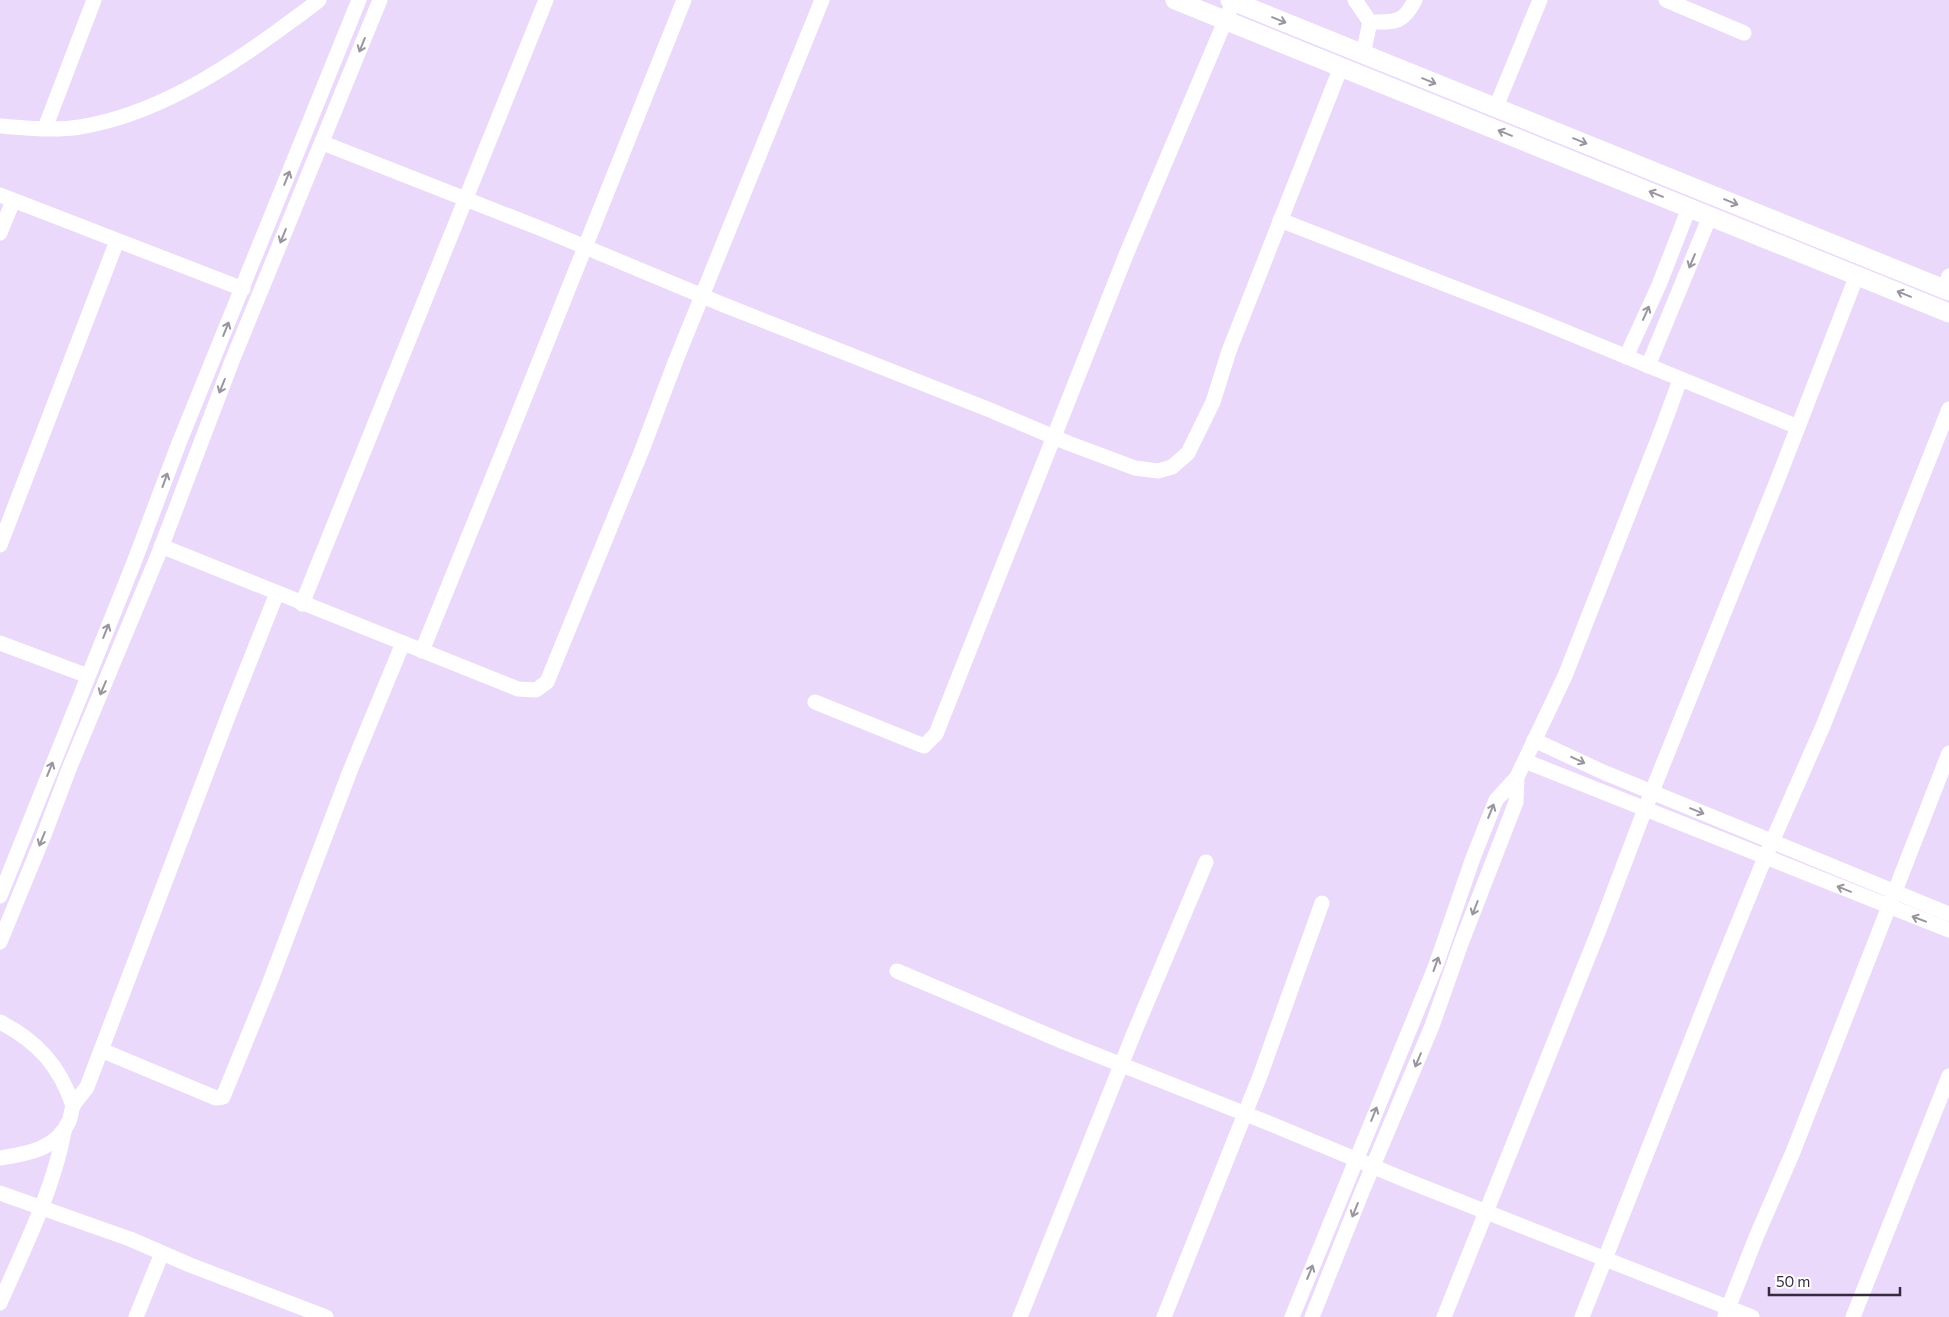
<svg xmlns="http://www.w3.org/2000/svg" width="1949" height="1317" viewBox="0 0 1949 1317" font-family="Commissioner,sans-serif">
  <rect width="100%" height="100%" fill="#ead9fa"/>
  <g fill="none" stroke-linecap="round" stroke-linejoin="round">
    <g stroke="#fff" stroke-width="15">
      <polyline points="1355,0 1370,22 1363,54"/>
      <polyline points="1666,0 1744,33"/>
      <path d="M1370 22C1395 22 1403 24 1415 0"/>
      <polyline points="1496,107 1540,0"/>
      <path d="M0 126C26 128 54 131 80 127 153 115 220 73 279 30 292 20 306 11 319 0"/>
      <polyline points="45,128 94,0"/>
      <polyline points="323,143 542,229 724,305 990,410 1068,443 1135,468 1158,471 1172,467 1188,453 1213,402 1229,351 1341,67"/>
      <polyline points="0,195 243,289"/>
      <polyline points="1280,220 1537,320 1798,427"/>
      <polyline points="0,233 13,201"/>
      <polyline points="1944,289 1949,276"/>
      <polyline points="1626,357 1659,285 1689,208"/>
      <polyline points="1648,366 1710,216"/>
      <polyline points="0,545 117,241"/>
      <polyline points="161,546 518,689 536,690 547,682 642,450 676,360 822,0"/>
      <polyline points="302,604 546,0"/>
      <polyline points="0,643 88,676"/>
      <polyline points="422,651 511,432 684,0"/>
      <polyline points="815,702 924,746 936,734 1126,255 1234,0"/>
      <polyline points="1534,740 1603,772 1949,914"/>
      <polyline points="1525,761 1949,930"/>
      <polyline points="0,896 133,565 179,443 359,0"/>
      <polyline points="0,942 44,835 69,769 159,553 232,361 380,0"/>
      <polyline points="897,971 1064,1042 1266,1122 1408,1181 1752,1317"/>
      <path d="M0 1022C37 1041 60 1066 73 1106"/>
      <polyline points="101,1050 216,1098 223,1097 268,987 350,771 403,643"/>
      <path d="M0 1158C27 1154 57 1149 69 1121 71 1117 71 1111 73 1106 76 1100 83 1093 87 1087L232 706 277 593"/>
      <polyline points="0,1193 130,1239 190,1265 326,1317"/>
      <path d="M0 1303C24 1248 53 1191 64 1132"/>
      <polyline points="1725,1316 1757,1235 1793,1152 1949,753"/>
      <polyline points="136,1317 162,1253"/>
      <polyline points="1020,1317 1134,1033 1206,862"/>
      <polyline points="1164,1317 1260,1076 1322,903"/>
      <polyline points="1292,1317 1436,965 1473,858 1496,800 1517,777 1565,676 1662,429 1680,380"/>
      <polyline points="1312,1317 1362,1192 1432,1026 1462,941 1516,802 1517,777"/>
      <polyline points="1444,1317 1599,930 1645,809 1779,476 1857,275"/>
      <polyline points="1582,1317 1719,970 1764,860 1823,726 1949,409"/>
      <polyline points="1853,1317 1949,1076"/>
    </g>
    <g stroke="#fff" stroke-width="19">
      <polyline points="1175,0 1949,313"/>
      <polyline points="1230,0 1949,291"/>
    </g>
  </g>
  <defs><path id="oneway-shaft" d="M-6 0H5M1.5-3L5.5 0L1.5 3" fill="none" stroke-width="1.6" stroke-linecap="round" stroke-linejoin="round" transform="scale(1.25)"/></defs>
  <g stroke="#9a949f">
    <use href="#oneway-shaft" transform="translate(1279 20) rotate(22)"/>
    <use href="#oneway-shaft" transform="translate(362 45) rotate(112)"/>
    <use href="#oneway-shaft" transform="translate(1429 81) rotate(22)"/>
    <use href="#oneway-shaft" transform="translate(1505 133) rotate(-158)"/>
    <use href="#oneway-shaft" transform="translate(1580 141) rotate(22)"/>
    <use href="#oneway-shaft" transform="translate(287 178) rotate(-68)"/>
    <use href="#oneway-shaft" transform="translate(1656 194) rotate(-158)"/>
    <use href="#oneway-shaft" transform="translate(1731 202) rotate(22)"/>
    <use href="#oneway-shaft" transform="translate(283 236) rotate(112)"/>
    <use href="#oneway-shaft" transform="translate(1692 261) rotate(113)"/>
    <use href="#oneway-shaft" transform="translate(1904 294) rotate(-158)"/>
    <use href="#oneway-shaft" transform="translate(1646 313) rotate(-66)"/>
    <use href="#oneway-shaft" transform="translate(226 329) rotate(-68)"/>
    <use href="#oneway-shaft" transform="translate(222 386) rotate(112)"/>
    <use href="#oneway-shaft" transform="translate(165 480) rotate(-70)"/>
    <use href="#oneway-shaft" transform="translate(106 631) rotate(-68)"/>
    <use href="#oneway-shaft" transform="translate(103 688) rotate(113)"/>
    <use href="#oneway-shaft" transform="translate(1578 760) rotate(25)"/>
    <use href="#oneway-shaft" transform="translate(50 769) rotate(-68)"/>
    <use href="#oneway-shaft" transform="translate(1491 811) rotate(-68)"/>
    <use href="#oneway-shaft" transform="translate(1697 811) rotate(22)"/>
    <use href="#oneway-shaft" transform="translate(42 839) rotate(112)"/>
    <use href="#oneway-shaft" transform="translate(1844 889) rotate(-158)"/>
    <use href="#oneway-shaft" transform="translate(1475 908) rotate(111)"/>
    <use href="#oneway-shaft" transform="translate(1919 919) rotate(-159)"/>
    <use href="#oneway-shaft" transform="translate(1436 964) rotate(-70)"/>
    <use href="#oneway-shaft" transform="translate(1418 1060) rotate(113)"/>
    <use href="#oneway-shaft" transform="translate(1374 1114) rotate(-68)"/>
    <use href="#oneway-shaft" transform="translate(1355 1210) rotate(112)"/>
    <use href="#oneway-shaft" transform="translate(1310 1272) rotate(-68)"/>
  </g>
  <path d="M1769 1287v8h131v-8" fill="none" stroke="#362a3f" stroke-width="2.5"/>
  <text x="1776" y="1287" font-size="15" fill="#362a3f" stroke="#ffffff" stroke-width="4" paint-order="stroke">50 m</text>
</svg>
